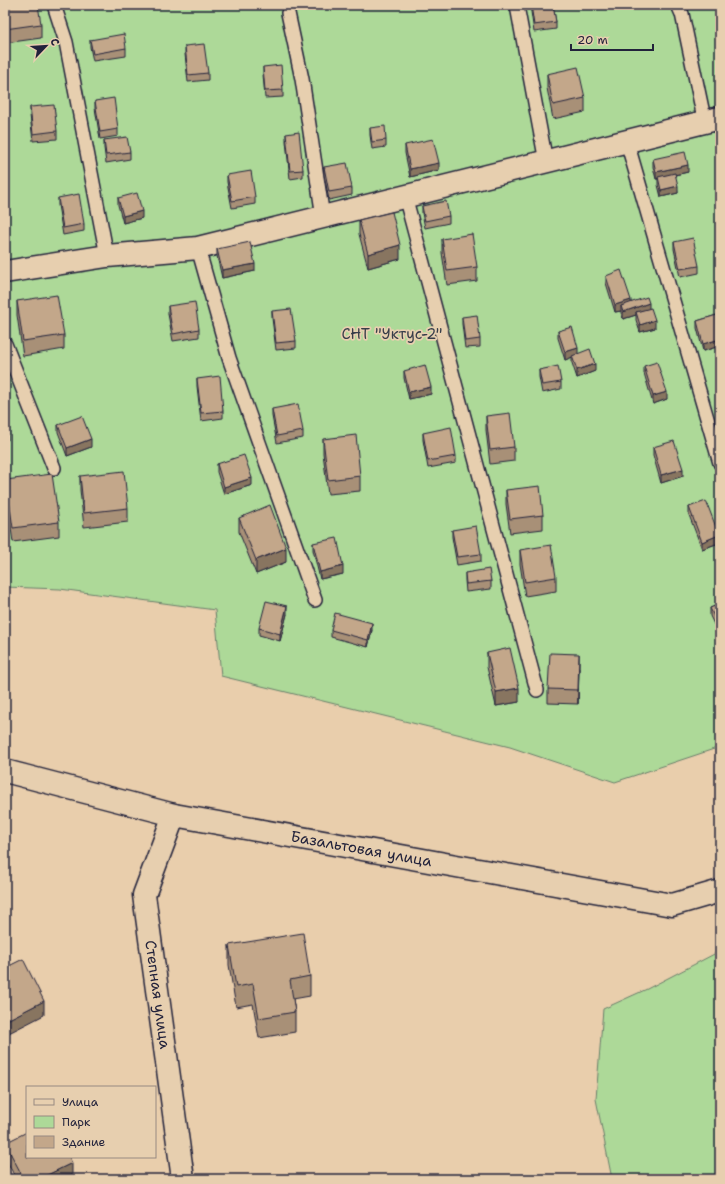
<svg xmlns="http://www.w3.org/2000/svg" width="725" height="1184" viewBox="0 0 725 1184" font-family="'Shantell Sans',sans-serif">
  <rect width="100%" height="100%" fill="#e9ceac"/>
  <filter id="ink" filterUnits="userSpaceOnUse"><feTurbulence type="fractalNoise" baseFrequency=".025" numOctaves="2"/><feDisplacementMap in="SourceGraphic" scale="8" xChannelSelector="R" yChannelSelector="G"/><feConvolveMatrix kernelMatrix="1 2 1 2 8 2 1 2 1" color-interpolation-filters="sRGB"/></filter>
  <g filter="url(#ink)">
    <g fill="#add998" stroke="#687e6a">
      <polygon points="5,5 720,5 720,747 615,782 510,747 221,676 215,610 60,589 5,587"/>
      <polygon points="720,951 720,1179 612,1179 596,1099 603,1009 647,989"/>
    </g>
    <g fill="none" stroke-linecap="round" stroke-linejoin="round">
      <defs>
        <g id="lane">
          <polyline points="54,5 66,42 107,256"/>
          <polyline points="678,5 682,14 705,123"/>
          <polyline points="517,6 546,162"/>
          <polyline points="288,13 302,79 323,217"/>
          <polyline points="627,142 720,463"/>
          <polyline points="405,196 537,690"/>
          <polyline points="198,248 229,358 315,600"/>
          <polyline points="5,344 54,468"/>
        </g>
        <g id="street">
          <polyline points="5,272 107,256 198,248 720,118"/>
          <path id="s1" d="M5 771 174 815 672 905 720 891"/>
          <path id="s2" d="M174 815 144 895 183 1179"/>
        </g>
      </defs>
      <use href="#lane" stroke="#22223b" stroke-width="16"/>
      <use href="#street" stroke="#22223b" stroke-width="25"/>
      <use href="#lane" stroke="#e7cfaf" stroke-width="13"/>
      <use href="#street" stroke="#e7cfaf" stroke-width="22"/>
    </g>
    <g fill="#a89077" stroke="#22223b">
      <polygon points="5,5 41,24 41,38 5,43"/>
      <polygon points="530,5 553,5 556,22 556,29 534,32"/>
      <polygon points="90,40 126,48 126,56 93,61 90,47"/>
      <polygon points="185,46 208,73 208,80 188,82 185,54"/>
      <polygon points="263,67 283,90 283,97 265,98 263,74"/>
      <polygon points="547,74 585,98 585,112 553,119 547,88"/>
      <polygon points="95,101 118,129 118,136 100,139 95,108"/>
      <polygon points="30,107 57,131 57,139 33,141 30,115"/>
      <polygon points="370,128 386,140 386,147 372,149 370,135"/>
      <polygon points="286,134 303,170 303,177 290,179 286,141"/>
      <polygon points="104,140 130,152 130,159 106,163 104,148"/>
      <polygon points="405,145 439,170 410,177 405,153"/>
      <polygon points="653,159 688,172 675,175 678,193 661,197 658,185 658,179 656,179 653,167"/>
      <polygon points="324,167 352,188 352,195 329,200 324,175"/>
      <polygon points="227,175 255,197 255,204 232,208 227,182"/>
      <polygon points="58,198 84,224 84,231 63,235 58,205"/>
      <polygon points="118,198 142,218 123,223 118,205"/>
      <polygon points="422,206 449,216 449,223 425,228 422,213"/>
      <polygon points="359,220 400,259 368,268 359,234"/>
      <polygon points="442,239 477,267 477,281 447,285 442,253"/>
      <polygon points="674,242 699,266 699,273 680,277 674,249"/>
      <polygon points="217,249 255,271 222,278 217,256"/>
      <polygon points="606,276 631,302 649,308 655,328 640,332 636,320 636,315 623,319 621,313 621,311 615,312 606,283"/>
      <polygon points="17,301 64,335 64,349 23,356 17,315"/>
      <polygon points="168,306 199,329 199,337 173,341 168,314"/>
      <polygon points="272,311 296,341 296,348 276,350 272,318"/>
      <polygon points="720,314 720,346 703,351 697,328 697,321"/>
      <polygon points="462,317 480,339 480,347 465,348 462,324"/>
      <polygon points="558,331 578,354 595,371 577,378 572,363 572,357 565,360 558,338"/>
      <polygon points="644,366 667,399 653,404 644,373"/>
      <polygon points="539,370 561,382 561,389 542,393 539,377"/>
      <polygon points="404,371 431,394 409,399 404,378"/>
      <polygon points="197,379 223,411 223,418 201,421 197,386"/>
      <polygon points="272,409 303,431 303,438 277,443 272,416"/>
      <polygon points="486,416 514,447 514,461 490,464 486,430"/>
      <polygon points="58,425 91,447 67,456 58,432"/>
      <polygon points="423,433 456,456 456,463 428,468 423,440"/>
      <polygon points="323,439 360,476 360,491 328,494 323,453"/>
      <polygon points="653,447 683,476 661,483 653,455"/>
      <polygon points="217,464 252,485 224,494 217,472"/>
      <polygon points="80,476 128,508 128,522 84,527 80,490"/>
      <polygon points="6,480 59,522 59,536 13,542 6,494"/>
      <polygon points="506,490 543,515 543,529 510,533 506,504"/>
      <polygon points="689,507 719,543 702,549 689,515"/>
      <polygon points="239,518 286,562 256,574 239,532"/>
      <polygon points="452,530 481,554 481,561 457,565 452,537"/>
      <polygon points="313,543 343,574 320,579 313,550"/>
      <polygon points="520,550 556,577 556,591 525,596 520,564"/>
      <polygon points="465,573 491,581 491,589 466,592 465,580"/>
      <polygon points="720,604 720,637 710,616 710,608"/>
      <polygon points="287,614 280,641 259,635 259,628"/>
      <polygon points="331,630 372,630 368,647 331,637"/>
      <polygon points="487,653 519,702 496,706 487,667"/>
      <polygon points="579,668 578,704 548,703 548,689"/>
      <polygon points="229,945 310,976 310,996 293,999 295,1012 295,1032 259,1038 253,1004 236,1007 229,965"/>
      <polygon points="5,1143 72,1177 67,1179 16,1179 5,1157"/>
    </g>
    <g fill="#887561" stroke="#22223b">
      <polygon points="439,163 439,170 410,177 410,169"/>
      <polygon points="688,165 688,172 656,179 656,172"/>
      <polygon points="678,186 678,193 661,197 661,190"/>
      <polygon points="142,211 142,218 123,223 123,216"/>
      <polygon points="400,245 400,259 368,268 368,254"/>
      <polygon points="255,264 255,271 222,278 222,270"/>
      <polygon points="631,300 631,307 621,306 621,311 615,312 615,305"/>
      <polygon points="649,303 649,310 636,312 636,315 623,319 623,312"/>
      <polygon points="655,320 655,328 640,332 640,325"/>
      <polygon points="720,339 720,346 703,351 703,344"/>
      <polygon points="578,348 578,355 565,360 565,352"/>
      <polygon points="595,364 595,371 577,378 577,370"/>
      <polygon points="431,387 431,394 409,399 409,392"/>
      <polygon points="667,392 667,399 653,404 653,396"/>
      <polygon points="8,432 8,440 5,440 5,433"/>
      <polygon points="91,439 91,447 67,456 67,448"/>
      <polygon points="683,469 683,476 661,483 661,475"/>
      <polygon points="252,478 252,485 224,494 224,487"/>
      <polygon points="719,535 719,543 702,549 702,542"/>
      <polygon points="286,548 286,562 256,574 256,560"/>
      <polygon points="343,566 343,574 320,579 320,572"/>
      <polygon points="287,606 287,614 280,641 280,634"/>
      <polygon points="372,623 372,630 368,647 368,640"/>
      <polygon points="579,654 579,668 578,704 578,690"/>
      <polygon points="519,688 519,702 496,706 496,692"/>
      <polygon points="44,1001 44,1015 5,1035 5,1021"/>
      <polygon points="72,1163 72,1177 67,1179 39,1179"/>
    </g>
    <g fill="#c3a78a" stroke="#22223b">
      <polygon points="5,5 38,5 41,24 5,29"/>
      <polygon points="531,5 553,5 556,22 534,25"/>
      <polygon points="124,34 126,48 93,54 90,40"/>
      <polygon points="204,44 208,73 188,75 185,46"/>
      <polygon points="281,65 283,90 265,91 263,67"/>
      <polygon points="578,67 585,98 553,105 547,74"/>
      <polygon points="114,98 118,129 100,132 95,101"/>
      <polygon points="54,105 57,131 33,134 30,107"/>
      <polygon points="385,126 386,140 372,142 370,128"/>
      <polygon points="299,132 303,170 290,171 286,134"/>
      <polygon points="127,137 130,152 106,155 104,140"/>
      <polygon points="433,139 439,163 410,169 405,145"/>
      <polygon points="685,152 688,165 656,172 653,159"/>
      <polygon points="347,163 352,188 329,192 324,167"/>
      <polygon points="251,171 255,197 232,201 227,175"/>
      <polygon points="675,173 678,186 661,190 658,177"/>
      <polygon points="137,193 142,211 123,216 118,198"/>
      <polygon points="79,194 84,224 63,228 58,198"/>
      <polygon points="446,201 449,216 425,221 422,206"/>
      <polygon points="392,212 400,245 368,254 359,220"/>
      <polygon points="472,234 477,267 447,271 442,239"/>
      <polygon points="693,238 699,266 680,269 674,242"/>
      <polygon points="250,242 255,264 222,270 217,249"/>
      <polygon points="621,270 631,300 615,305 606,276"/>
      <polygon points="57,295 64,335 23,341 17,301"/>
      <polygon points="647,297 649,303 623,312 621,306"/>
      <polygon points="195,302 199,329 173,334 168,306"/>
      <polygon points="651,308 655,320 640,325 636,312"/>
      <polygon points="291,309 296,341 276,343 272,311"/>
      <polygon points="720,314 720,339 703,344 697,321"/>
      <polygon points="477,315 480,339 465,341 462,317"/>
      <polygon points="572,327 578,348 565,352 558,331"/>
      <polygon points="590,349 595,364 577,370 572,356"/>
      <polygon points="657,362 667,392 653,396 644,366"/>
      <polygon points="425,365 431,387 409,392 404,371"/>
      <polygon points="558,366 561,382 542,385 539,370"/>
      <polygon points="220,376 223,411 201,413 197,379"/>
      <polygon points="298,404 303,431 277,436 272,409"/>
      <polygon points="510,413 514,447 490,450 486,416"/>
      <polygon points="82,416 91,439 67,448 58,425"/>
      <polygon points="5,417 8,432 5,433"/>
      <polygon points="451,427 456,456 428,461 423,433"/>
      <polygon points="356,435 360,476 328,480 323,439"/>
      <polygon points="674,441 683,469 661,475 653,447"/>
      <polygon points="244,455 252,478 224,487 217,464"/>
      <polygon points="124,471 128,508 84,513 80,476"/>
      <polygon points="52,474 59,522 13,528 6,480"/>
      <polygon points="540,486 543,515 510,519 506,490"/>
      <polygon points="706,501 719,535 702,542 689,507"/>
      <polygon points="270,505 286,548 256,560 239,518"/>
      <polygon points="476,526 481,554 457,557 452,530"/>
      <polygon points="337,538 343,566 320,572 313,543"/>
      <polygon points="551,545 556,577 525,582 520,550"/>
      <polygon points="489,569 491,581 466,584 465,573"/>
      <polygon points="266,601 287,606 280,634 259,628"/>
      <polygon points="720,604 720,629 710,608"/>
      <polygon points="335,613 372,623 368,640 331,630"/>
      <polygon points="510,648 519,688 496,692 487,653"/>
      <polygon points="550,653 579,654 578,690 548,689"/>
      <polygon points="303,933 310,976 290,980 295,1012 259,1018 253,984 236,987 229,945"/>
      <polygon points="23,959 44,1001 5,1021 5,968"/>
      <polygon points="27,1132 27,1157 69,1157 72,1163 39,1179 24,1179 5,1143"/>
    </g>
  </g>
  <g text-anchor="middle" stroke-width="3.5" stroke-linejoin="round" paint-order="stroke">
    <g font-size="15" fill="#373d49" stroke="#e7cfaf">
      <text x="392" y="339">СНТ "Уктус-2"</text>
    </g>
    <g font-size="15" fill="#22223b" stroke="#e7cfaf">
      <text dy="5" stroke="none"><textPath href="#s1" startOffset="365">Базальтовая улица</textPath></text>
      <text dy="5" stroke="none"><textPath href="#s2" startOffset="186">Степная улица</textPath></text>
    </g>
  </g>
  <rect width="725" height="1184" fill="none" stroke="#e7cfaf" stroke-width="20"/>
  <rect x="10" y="10" width="705" height="1164" fill="none" stroke="#22223b" stroke-width="1.5" filter="url(#ink)"/>
  <rect x="26" y="1086" width="130" height="72" fill="#e7cfaf" stroke="#988a81"/>
  <rect x="34" y="1099" width="20" height="6" fill="#e7cfaf" stroke="#988a81"/>
  <text x="62" y="1106" font-size="12" fill="#22223b">Улица</text>
  <rect x="34" y="1116" width="20" height="12" fill="#add998" stroke="#988a81"/>
  <text x="62" y="1126" font-size="12" fill="#22223b">Парк</text>
  <rect x="34" y="1136" width="20" height="12" fill="#c3a78a" stroke="#988a81"/>
  <text x="62" y="1146" font-size="12" fill="#22223b">Здание</text>
  <g transform="translate(46 46) rotate(65)" stroke="#e7cfaf" stroke-width="3" paint-order="stroke">
  <path d="M0-3L7 15L0 10L-7 15Z" fill="#22223b"/>
  <text y="-6" font-size="11" font-weight="bold" text-anchor="middle" fill="#22223b">С</text>
  </g>
  <path d="M571 44v6h82v-6" fill="none" stroke="#22223b" stroke-width="2"/>
  <text x="577" y="44" font-size="12" fill="#22223b" stroke="#e7cfaf" stroke-width="3" paint-order="stroke">20 m</text>
</svg>
